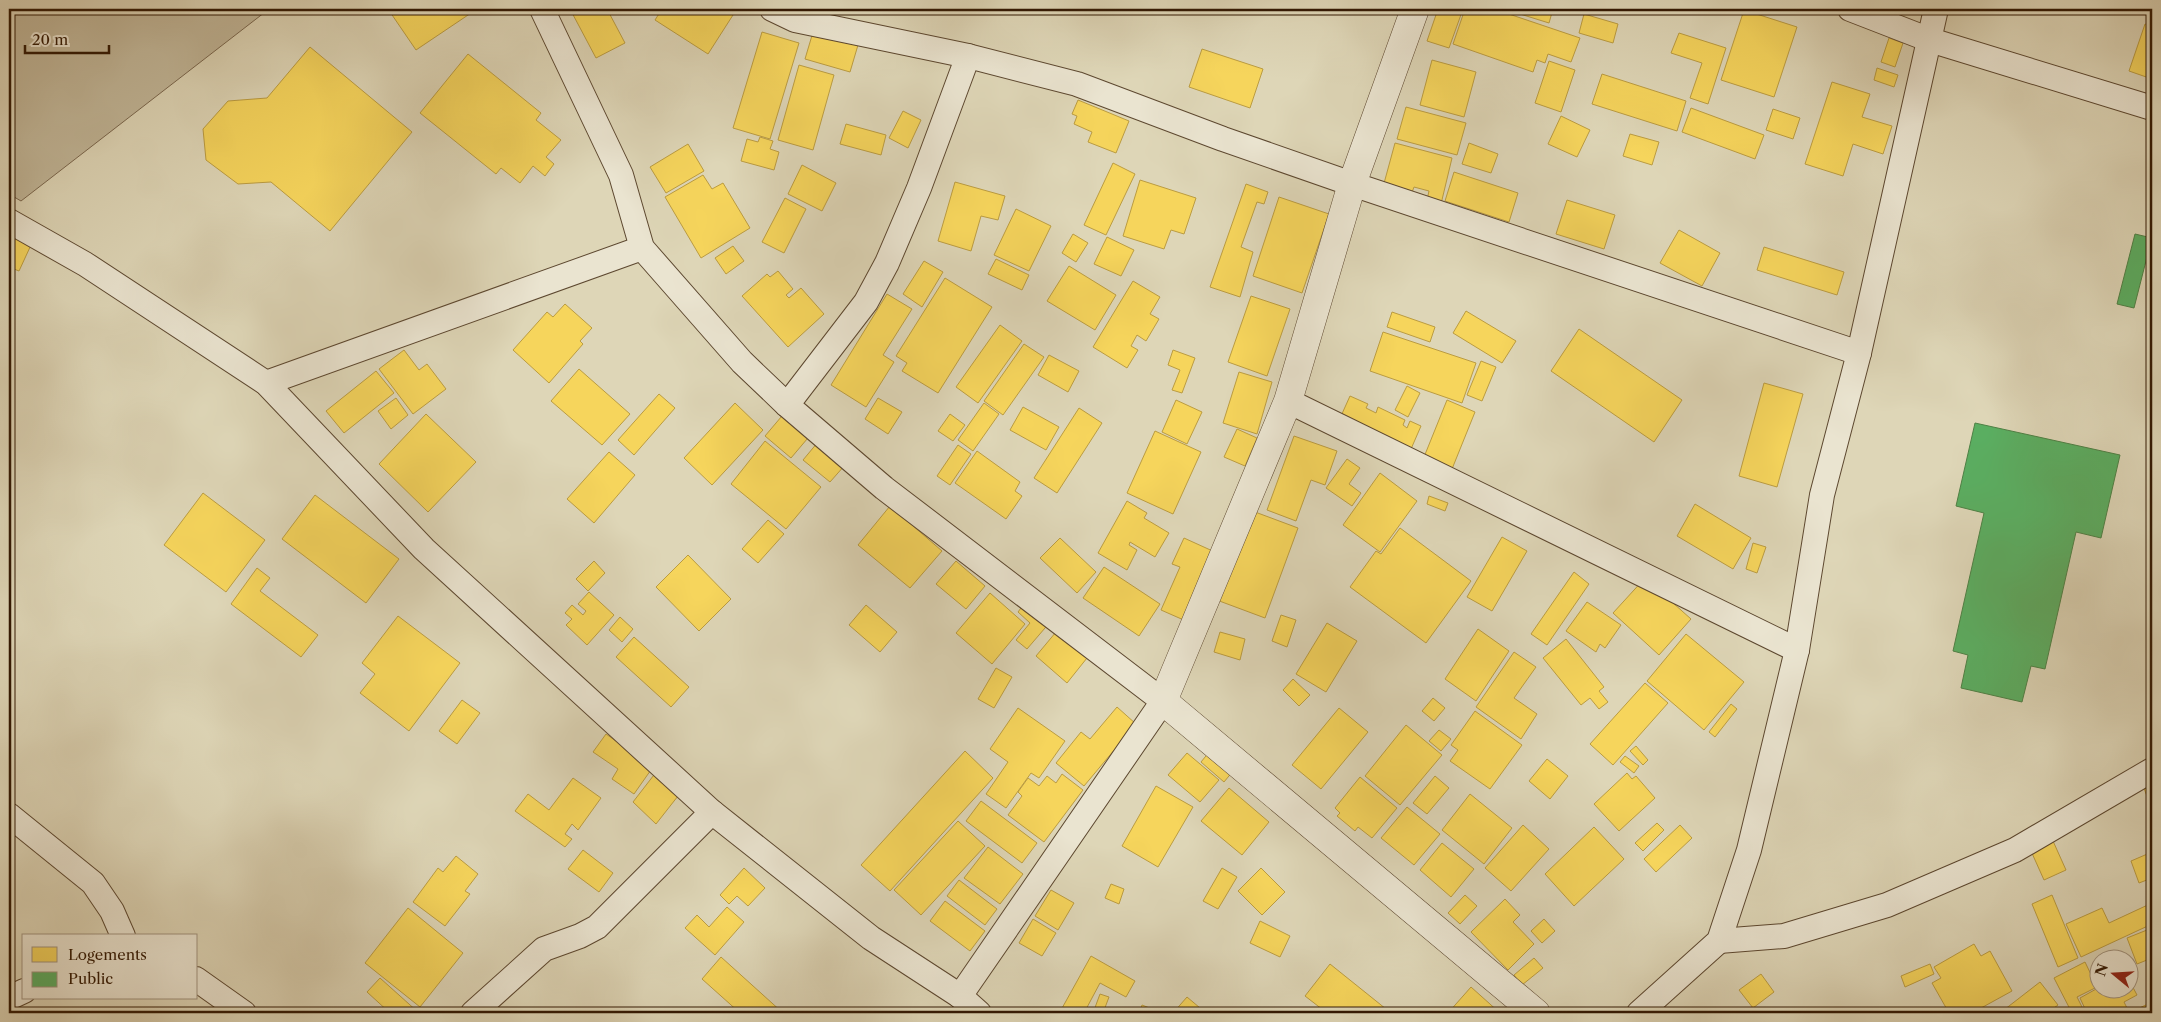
<svg xmlns="http://www.w3.org/2000/svg" width="2161" height="1022" viewBox="0 0 2161 1022" font-family="'Libre Caslon Text',serif">
  <rect width="100%" height="100%" fill="#ded6b7"/>
  <filter id="stains"><feTurbulence type="fractalNoise" baseFrequency=".004" numOctaves="4"/><feColorMatrix values="0 0 0 0 .2 0 0 0 0 .09 0 0 0 0 .02 0 0 0 .5 -.17"/></filter>
  <radialGradient id="worn" r=".72"><stop offset=".6" stop-color="#630" stop-opacity="0"/><stop offset="1" stop-color="#630" stop-opacity=".3"/></radialGradient>
  <polygon fill="#c1b698" stroke="#7a674e" points="9,9 269,9 21,201 9,194"/>
  <g fill="#f6d55c" stroke="#bb9c41">
    <polygon points="388,9 477,9 416,50"/>
    <polygon points="570,9 607,9 625,43 596,58"/>
    <polygon points="662,9 723,9 733,15 708,54 655,20"/>
    <polygon points="1438,9 1463,9 1449,48 1427,41"/>
    <polygon points="1465,9 1494,9 1580,38 1571,62 1548,54 1545,63 1537,60 1533,72 1453,44"/>
    <polygon points="1504,9 1553,9 1549,23"/>
    <polygon points="1744,10 1797,27 1774,97 1721,80"/>
    <polygon points="1584,14 1618,24 1613,43 1579,33"/>
    <polygon points="2145,24 2152,26 2152,79 2129,71"/>
    <polygon points="762,32 799,43 770,139 733,128"/>
    <polygon points="813,32 858,45 850,72 805,59"/>
    <polygon points="1679,33 1726,48 1708,104 1690,98 1702,63 1671,53"/>
    <polygon points="1889,38 1903,43 1895,67 1881,62"/>
    <polygon points="310,47 412,132 330,231 271,182 238,184 206,160 203,129 228,101 267,98"/>
    <polygon points="1202,49 1263,69 1250,108 1189,87"/>
    <polygon points="468,54 541,113 536,120 561,140 546,157 554,164 545,176 533,166 520,183 501,168 496,174 420,113"/>
    <polygon points="1432,60 1476,72 1464,117 1420,105"/>
    <polygon points="1549,61 1575,70 1561,112 1535,103"/>
    <polygon points="799,65 834,75 813,150 778,140"/>
    <polygon points="1877,68 1898,75 1894,87 1874,80"/>
    <polygon points="1602,74 1686,101 1677,131 1592,104"/>
    <polygon points="1832,82 1870,94 1862,117 1892,126 1883,154 1853,144 1843,176 1805,164"/>
    <polygon points="1078,100 1129,121 1116,153 1088,142 1092,132 1074,124 1077,116 1072,114"/>
    <polygon points="1406,107 1466,123 1457,155 1397,139"/>
    <polygon points="1691,108 1764,135 1755,159 1682,132"/>
    <polygon points="1773,109 1800,118 1793,139 1766,130"/>
    <polygon points="903,111 921,120 908,148 889,138"/>
    <polygon points="1561,116 1590,130 1577,157 1548,144"/>
    <polygon points="846,124 886,135 881,155 840,144"/>
    <polygon points="1630,134 1659,142 1652,165 1623,156"/>
    <polygon points="760,137 773,141 770,149 779,152 774,170 741,161 747,139 758,142"/>
    <polygon points="1395,143 1452,158 1441,204 1427,200 1429,191 1414,187 1411,195 1383,187"/>
    <polygon points="1469,143 1498,154 1491,173 1462,164"/>
    <polygon points="688,144 704,171 666,193 650,167"/>
    <polygon points="1113,163 1135,174 1106,235 1084,225"/>
    <polygon points="802,165 836,183 822,211 788,194"/>
    <polygon points="1454,172 1518,193 1509,222 1445,201"/>
    <polygon points="703,175 712,189 723,183 750,228 701,258 665,197"/>
    <polygon points="1140,180 1196,198 1184,234 1171,230 1164,249 1123,236"/>
    <polygon points="955,182 1005,196 998,220 981,216 971,251 938,241"/>
    <polygon points="1246,184 1268,192 1264,204 1257,202 1241,247 1253,252 1240,297 1210,287"/>
    <polygon points="1279,197 1329,214 1302,293 1253,276"/>
    <polygon points="785,198 806,209 784,253 762,242"/>
    <polygon points="1567,200 1615,215 1604,249 1556,234"/>
    <polygon points="1016,209 1051,226 1029,271 994,255"/>
    <polygon points="1679,230 1720,253 1702,286 1660,263"/>
    <polygon points="1073,234 1088,243 1076,262 1062,253"/>
    <polygon points="14,237 31,245 19,271 9,267 9,247"/>
    <polygon points="1107,237 1134,250 1121,276 1094,264"/>
    <polygon points="733,246 744,261 726,274 715,258"/>
    <polygon points="1764,247 1844,272 1837,295 1757,270"/>
    <polygon points="996,259 1029,275 1022,290 988,274"/>
    <polygon points="924,261 943,272 922,307 903,294"/>
    <polygon points="1069,266 1116,295 1095,330 1047,301"/>
    <polygon points="778,271 793,289 786,295 789,298 801,288 824,314 788,347 742,296 767,274 770,277"/>
    <polygon points="945,278 992,307 938,393 902,371 907,363 896,356"/>
    <polygon points="1133,281 1160,297 1150,314 1159,319 1146,341 1137,335 1131,346 1138,350 1127,368 1093,347"/>
    <polygon points="887,294 912,309 883,355 894,362 866,407 831,385"/>
    <polygon points="1251,296 1290,309 1267,376 1228,362"/>
    <polygon points="565,304 592,328 580,341 583,344 549,383 513,350 547,312 553,317"/>
    <polygon points="1466,311 1516,341 1502,363 1453,333"/>
    <polygon points="1392,312 1435,327 1430,342 1387,327"/>
    <polygon points="1000,325 1022,341 978,403 956,387"/>
    <polygon points="1579,329 1682,400 1654,442 1551,371"/>
    <polygon points="1383,332 1476,363 1462,403 1370,371"/>
    <polygon points="1024,344 1044,357 1003,415 984,401"/>
    <polygon points="404,350 419,370 427,364 446,389 413,414 379,369"/>
    <polygon points="1173,350 1195,358 1182,393 1172,390 1180,370 1168,365"/>
    <polygon points="1049,355 1079,371 1068,392 1038,375"/>
    <polygon points="1481,361 1496,367 1482,401 1467,395"/>
    <polygon points="579,369 630,414 602,445 551,401"/>
    <polygon points="376,371 394,393 344,433 326,411"/>
    <polygon points="1239,372 1272,382 1257,434 1223,423"/>
    <polygon points="1764,383 1803,394 1777,487 1739,476"/>
    <polygon points="1407,386 1420,393 1408,417 1395,410"/>
    <polygon points="659,394 675,408 634,455 618,440"/>
    <polygon points="1350,396 1368,404 1366,408 1376,413 1378,407 1405,420 1403,425 1407,428 1410,421 1421,426 1411,449 1341,416"/>
    <polygon points="396,398 408,415 391,429 378,411"/>
    <polygon points="878,398 902,412 888,434 865,419"/>
    <polygon points="1176,400 1202,412 1187,444 1162,432"/>
    <polygon points="1447,400 1475,412 1452,469 1424,457"/>
    <polygon points="735,403 763,430 712,485 684,458"/>
    <polygon points="984,403 999,414 973,451 958,440"/>
    <polygon points="1023,407 1059,427 1046,450 1010,430"/>
    <polygon points="1079,408 1102,423 1057,493 1034,478"/>
    <polygon points="787,410 813,432 791,458 765,436"/>
    <polygon points="426,414 476,462 428,512 379,464"/>
    <polygon points="950,414 965,425 953,441 938,431"/>
    <polygon points="1237,429 1257,438 1245,466 1224,457"/>
    <polygon points="1155,431 1201,452 1173,514 1127,493"/>
    <polygon points="1294,436 1337,451 1325,485 1311,480 1296,521 1267,510"/>
    <polygon points="765,441 821,487 786,529 731,484"/>
    <polygon points="818,442 845,465 830,482 803,460"/>
    <polygon points="958,445 971,454 950,485 937,476"/>
    <polygon points="977,451 1020,482 1015,491 1022,496 1006,519 955,483"/>
    <polygon points="609,452 635,475 594,523 567,499"/>
    <polygon points="1347,459 1360,468 1349,484 1361,493 1352,506 1326,488"/>
    <polygon points="1380,473 1417,501 1380,552 1343,525"/>
    <polygon points="203,493 265,540 226,592 164,545"/>
    <polygon points="315,495 399,559 366,603 282,539"/>
    <polygon points="1429,496 1448,503 1445,511 1427,504"/>
    <polygon points="1127,501 1147,513 1144,518 1169,533 1155,557 1130,542 1129,545 1137,550 1127,570 1098,553"/>
    <polygon points="1695,504 1751,538 1733,569 1677,536"/>
    <polygon points="890,506 942,551 910,588 858,545"/>
    <polygon points="1247,509 1298,528 1265,618 1214,599"/>
    <polygon points="768,520 784,534 758,563 742,549"/>
    <polygon points="1400,528 1471,581 1426,643 1350,587 1376,551 1381,554"/>
    <polygon points="1502,537 1527,551 1492,611 1467,597"/>
    <polygon points="1060,538 1096,572 1077,593 1040,558"/>
    <polygon points="1184,538 1217,553 1186,621 1161,610 1180,567 1172,564"/>
    <polygon points="1753,543 1766,547 1757,573 1746,569"/>
    <polygon points="688,555 731,599 699,631 656,587"/>
    <polygon points="594,561 605,573 588,591 576,579"/>
    <polygon points="956,561 985,586 966,609 936,584"/>
    <polygon points="1104,567 1160,604 1139,636 1083,598"/>
    <polygon points="257,568 270,578 260,591 318,635 301,657 231,604"/>
    <polygon points="1574,572 1589,584 1547,645 1531,634"/>
    <polygon points="1645,578 1691,619 1659,655 1613,613"/>
    <polygon points="589,592 614,615 587,645 566,625 572,619 565,613 572,605 583,615 586,611 578,604"/>
    <polygon points="990,593 1025,624 992,664 956,633"/>
    <polygon points="1027,600 1051,621 1027,649 1016,640 1030,623 1018,612"/>
    <polygon points="1587,602 1621,625 1605,648 1600,644 1596,652 1566,631"/>
    <polygon points="866,605 897,632 880,652 849,625"/>
    <polygon points="1281,615 1296,620 1287,647 1272,641"/>
    <polygon points="398,616 460,663 409,731 360,693 375,674 362,663"/>
    <polygon points="620,617 633,629 622,642 609,630"/>
    <polygon points="1327,623 1357,641 1326,692 1296,674"/>
    <polygon points="1478,629 1509,651 1476,701 1445,679"/>
    <polygon points="1056,632 1087,658 1067,683 1036,656"/>
    <polygon points="1220,632 1245,639 1240,660 1214,652"/>
    <polygon points="1686,634 1744,682 1704,730 1647,681"/>
    <polygon points="634,637 689,687 671,707 616,657"/>
    <polygon points="1566,639 1604,687 1599,691 1608,702 1599,709 1590,698 1581,705 1543,658"/>
    <polygon points="1514,652 1536,667 1514,698 1537,714 1521,739 1476,707"/>
    <polygon points="996,668 1012,677 994,708 978,699"/>
    <polygon points="1293,679 1310,695 1299,706 1283,690"/>
    <polygon points="1645,683 1668,703 1613,765 1590,744"/>
    <polygon points="1433,698 1445,708 1434,721 1422,711"/>
    <polygon points="462,700 480,713 457,744 439,731"/>
    <polygon points="1731,704 1737,709 1715,737 1709,732"/>
    <polygon points="1117,707 1136,724 1084,786 1056,763 1081,732 1090,739"/>
    <polygon points="1018,708 1065,741 1039,778 1031,773 1006,808 986,794 1008,762 990,749"/>
    <polygon points="1339,708 1368,732 1321,789 1292,765"/>
    <polygon points="1475,711 1522,745 1490,789 1450,761 1458,750 1451,745"/>
    <polygon points="1406,725 1442,755 1400,805 1365,776"/>
    <polygon points="1439,730 1451,739 1441,751 1429,741"/>
    <polygon points="606,734 653,767 634,794 612,779 618,769 593,752"/>
    <polygon points="1636,746 1648,760 1643,765 1630,751"/>
    <polygon points="965,751 993,778 890,891 861,865"/>
    <polygon points="1210,751 1233,771 1224,782 1201,762"/>
    <polygon points="1187,753 1219,780 1200,802 1168,775"/>
    <polygon points="1625,756 1639,766 1634,773 1620,762"/>
    <polygon points="1547,759 1568,776 1550,799 1529,781"/>
    <polygon points="657,771 678,796 656,824 633,802"/>
    <polygon points="1627,773 1632,779 1636,776 1655,798 1619,831 1594,804"/>
    <polygon points="1062,774 1083,790 1044,842 1008,815 1022,796 1018,792 1028,778 1039,786 1047,776 1056,783"/>
    <polygon points="1435,776 1449,788 1427,814 1413,803"/>
    <polygon points="2152,776 2152,810 2141,780"/>
    <polygon points="1360,777 1397,808 1372,838 1358,827 1355,831 1337,816 1340,813 1335,808"/>
    <polygon points="573,778 601,798 578,830 572,824 565,834 572,839 565,847 515,811 528,794 549,810"/>
    <polygon points="1156,786 1193,807 1158,867 1122,846"/>
    <polygon points="1229,788 1269,822 1242,855 1201,821"/>
    <polygon points="1470,794 1512,828 1484,864 1442,830"/>
    <polygon points="981,801 1037,843 1022,863 966,821"/>
    <polygon points="1407,807 1440,834 1414,865 1381,838"/>
    <polygon points="958,821 985,846 921,915 894,890"/>
    <polygon points="1657,823 1664,830 1643,851 1635,843"/>
    <polygon points="1523,825 1549,849 1511,891 1485,868"/>
    <polygon points="1680,825 1692,838 1656,872 1644,859"/>
    <polygon points="1594,827 1624,859 1574,906 1545,874"/>
    <polygon points="2053,841 2066,870 2044,880 2031,851"/>
    <polygon points="1442,843 1474,869 1451,897 1420,870"/>
    <polygon points="988,847 1023,874 1000,904 964,878"/>
    <polygon points="583,850 613,873 599,892 568,869"/>
    <polygon points="2152,852 2152,878 2139,883 2131,861"/>
    <polygon points="456,856 478,874 465,891 470,894 445,926 413,902 438,868 443,872"/>
    <polygon points="744,868 765,888 748,906 737,896 729,904 720,895"/>
    <polygon points="1222,868 1237,877 1218,909 1203,901"/>
    <polygon points="1261,868 1285,892 1262,915 1238,891"/>
    <polygon points="959,880 997,909 985,925 947,896"/>
    <polygon points="1111,884 1124,889 1119,904 1105,898"/>
    <polygon points="1051,890 1074,903 1058,930 1035,916"/>
    <polygon points="1465,895 1477,906 1460,924 1448,913"/>
    <polygon points="2052,895 2078,958 2058,967 2032,904"/>
    <polygon points="1505,899 1520,915 1513,922 1534,944 1508,970 1471,932"/>
    <polygon points="945,901 985,931 970,951 930,921"/>
    <polygon points="2152,903 2152,924 2081,957 2066,924 2102,908 2109,923"/>
    <polygon points="727,907 744,922 715,955 685,928 697,915 709,927"/>
    <polygon points="408,908 463,953 420,1007 365,963"/>
    <polygon points="1033,919 1056,933 1042,956 1019,943"/>
    <polygon points="1544,919 1555,931 1542,943 1531,931"/>
    <polygon points="1260,921 1290,936 1280,957 1250,943"/>
    <polygon points="2152,928 2152,958 2137,964 2127,938"/>
    <polygon points="1974,944 1981,956 1990,951 2012,991 1972,1013 1949,1013 1932,983 1941,978 1934,967"/>
    <polygon points="1091,956 1135,981 1126,997 1100,983 1084,1013 1067,1013 1061,1010"/>
    <polygon points="721,957 783,1013 740,1013 702,979"/>
    <polygon points="1534,958 1543,968 1522,985 1514,975"/>
    <polygon points="2085,962 2097,987 2077,997 2085,1013 2072,1013 2054,978"/>
    <polygon points="1330,964 1391,1013 1327,1013 1305,996"/>
    <polygon points="1930,964 1934,974 1905,987 1901,976"/>
    <polygon points="1761,974 1774,992 1753,1008 1739,990"/>
    <polygon points="380,978 419,1013 390,1013 367,992"/>
    <polygon points="2128,978 2137,995 2124,1002 2129,1012 2087,1013 2080,998 2098,988 2128,990"/>
    <polygon points="2040,982 2058,1005 2047,1013 2000,1013"/>
    <polygon points="1471,987 1500,1013 1448,1013"/>
    <polygon points="1100,994 1109,997 1103,1013 1093,1013"/>
    <polygon points="1187,997 1206,1013 1173,1013"/>
    <polygon points="2152,1002 2152,1013 2129,1013"/>
    <polygon points="1142,1005 1157,1011 1156,1013 1139,1013"/>
    <polygon points="919,1008 924,1013 914,1013"/>
  </g>
  <g fill="#5aae61" stroke="#4e8145">
    <polygon points="2135,234 2152,238 2152,254 2148,253 2134,308 2117,304"/>
    <polygon points="1975,423 2120,455 2101,538 2076,532 2045,669 2031,666 2022,702 1961,688 1968,655 1953,651 1984,513 1956,506"/>
  </g>
  <g fill="none" stroke-linecap="round" stroke-linejoin="round">
    <defs>
      <g id="minor">
        <polyline points="542,9 621,175 642,248 742,362 787,405 884,488 1163,701 960,996"/>
        <polyline points="772,9 795,20 968,56 1077,84 1223,139 1352,184 1859,353"/>
        <polyline points="1850,9 1930,40 2152,108"/>
        <polyline points="9,221 85,264 266,383 424,549 712,812 871,938 960,996 979,1013"/>
        <polyline points="266,383 642,248"/>
        <polyline points="1288,401 1797,650"/>
        <polyline points="787,405 866,302 887,263 919,188 968,56"/>
        <polyline points="9,815 93,883 112,911 123,936"/>
        <polyline points="1719,941 1784,936 1887,905 2015,850 2152,770"/>
        <polyline points="196,979 244,1013"/>
        <polyline points="9,998 24,991"/>
        <polyline points="473,1013 544,949 580,936 597,927 712,812"/>
        <polyline points="1639,1013 1719,941 1749,850 1797,650 1822,495 1859,353 1936,9"/>
      </g>
      <polyline id="tertiary" points="1415,9 1352,184 1288,401 1163,701 1536,1013"/>
    </defs>
    <use href="#minor" stroke="#5d4830" stroke-width="26"/>
    <use href="#tertiary" stroke="#5d4830" stroke-width="29"/>
    <use href="#minor" stroke="#eae4d0" stroke-width="24"/>
    <use href="#tertiary" stroke="#eae4d0" stroke-width="28"/>
  </g>
  <rect width="2161" height="1022" fill="none" stroke="#ded6b7" stroke-width="30"/>
  <rect x="10" y="10" width="2141" height="1002" fill="none" stroke="#321803" stroke-width="2.5"/>
  <rect x="15" y="15" width="2131" height="992" fill="none" stroke="#321803"/>
  <rect x="22" y="934" width="175" height="65" fill="#eae4d0" stroke="#a0927e"/>
  <rect x="32" y="947" width="25" height="15" fill="#f6d55c" stroke="#a0927e"/>
  <text x="68" y="960" font-size="15" fill="#321803">Logements</text>
  <rect x="32" y="972" width="25" height="15" fill="#5aae61" stroke="#a0927e"/>
  <text x="68" y="984" font-size="15" fill="#321803">Public</text>
  <g transform="translate(2114 974) rotate(288)"><circle r="24" fill="#eae4d0" stroke="#a0927e"/>
  <path d="M0-4L9 19L0 12L-9 19Z" fill="#8f2418"/>
  <text y="-8" font-size="14" font-weight="bold" text-anchor="middle" fill="#321803">N</text>
  </g>
  <path d="M25 45v8h84v-8" fill="none" stroke="#321803" stroke-width="2.5"/>
  <text x="32" y="45" font-size="15" fill="#321803" stroke="#eae4d0" stroke-width="4" paint-order="stroke">20 m</text>
  <rect width="100%" height="100%" filter="url(#stains)"/>
  <rect width="100%" height="100%" fill="url(#worn)"/>
</svg>
